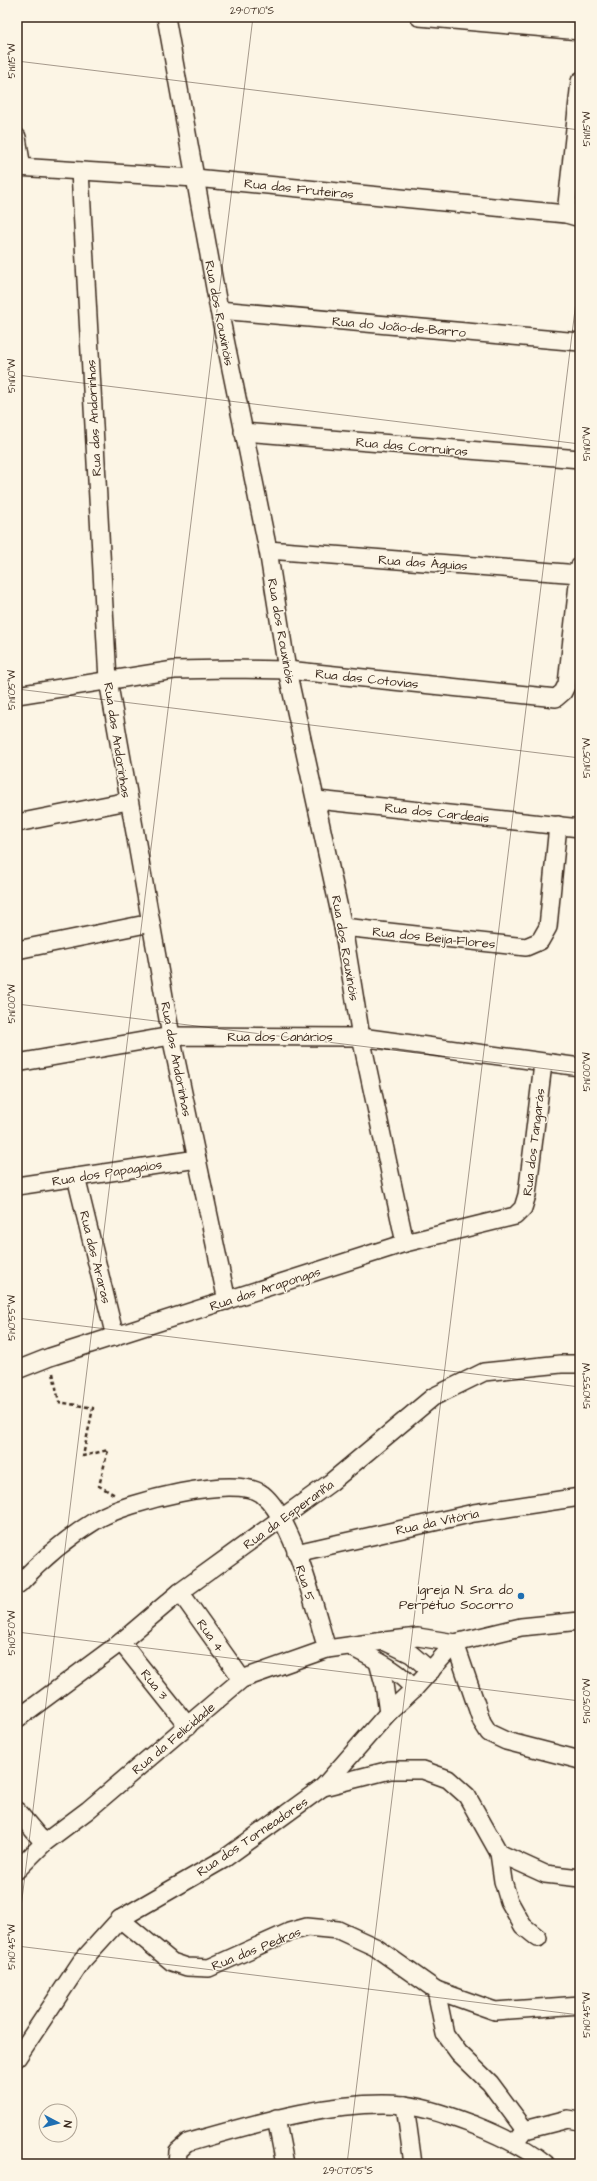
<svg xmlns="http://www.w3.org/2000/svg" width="597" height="2181" viewBox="0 0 597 2181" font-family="'Architects Daughter',sans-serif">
  <rect width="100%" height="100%" fill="#fcf5e5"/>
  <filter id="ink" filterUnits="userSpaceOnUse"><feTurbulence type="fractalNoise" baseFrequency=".025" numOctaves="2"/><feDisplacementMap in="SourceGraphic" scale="8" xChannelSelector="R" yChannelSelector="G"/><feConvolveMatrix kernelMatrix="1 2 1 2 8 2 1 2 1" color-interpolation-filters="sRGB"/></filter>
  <g filter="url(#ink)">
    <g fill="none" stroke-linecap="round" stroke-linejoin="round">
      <defs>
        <g id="minor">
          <polyline points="166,17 219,310 268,550 287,670 343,927 361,1037 405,1243"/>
          <polyline points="419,17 580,31"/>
          <polyline points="17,137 22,168"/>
          <polyline points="17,167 195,178 566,214 580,218"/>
          <polyline points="80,171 108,680 171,1036 227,1301"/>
          <polyline points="566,214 580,81"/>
          <polyline points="219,310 580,342"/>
          <polyline points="243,432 580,459"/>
          <polyline points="268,550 579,574"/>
          <polyline points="17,695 174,670 230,669 287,670 556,698 563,692 567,684 580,566"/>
          <polyline points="317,800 580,828"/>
          <polyline points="17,823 128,801"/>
          <polyline points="343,927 526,947 540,941 548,927 558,825"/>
          <polyline points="17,950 151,923"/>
          <polyline points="17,1063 171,1036 361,1037 580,1067"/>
          <polyline points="76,1177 115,1337"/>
          <polyline points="17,1186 197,1159"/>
          <polyline points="17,1370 50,1357 405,1243 515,1216 523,1208 527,1195 543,1064"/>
          <polyline points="296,1553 474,1513 580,1497"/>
          <path d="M19 1584C41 1560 70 1536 98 1519 126 1502 235 1474 262 1494 294 1519 315 1610 327 1649"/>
          <polyline points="180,1592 242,1679"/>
          <polyline points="384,1641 418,1637 455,1643 521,1627 580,1621"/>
          <polyline points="121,1642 188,1726"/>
          <polyline points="455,1643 482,1722 489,1733 506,1741 580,1760"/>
          <path d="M350 1646C373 1659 398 1669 414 1689"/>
          <polyline points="378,1662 384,1684 388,1713"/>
          <polyline points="17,1719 121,1642 180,1592 330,1483 433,1397 484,1372 561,1364 580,1364"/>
          <polyline points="323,1787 390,1770 423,1770 448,1779 467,1796 499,1853 503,1881 509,1901 523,1926 538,1938"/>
          <polyline points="17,1811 44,1843"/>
          <polyline points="499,1853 545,1874 580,1878"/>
          <polyline points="17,1870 44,1843 88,1810 242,1679 327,1649 384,1641 411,1654 431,1671"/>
          <polyline points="120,1919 172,1962 187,1967 209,1968 289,1932 307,1927 338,1930 375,1947 436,1990 445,2034 459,2053 490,2083 525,2130"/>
          <polyline points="436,1990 495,2011 580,2005"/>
          <polyline points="17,2058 81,1962 120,1919 224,1859 323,1787 388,1713 414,1689 455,1643"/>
          <polyline points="405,2105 413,2164"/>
          <polyline points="276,2118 285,2164"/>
          <polyline points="518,2139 525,2130 568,2119 580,2121"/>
          <path d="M177 2164 178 2151 187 2143C253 2124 335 2099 404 2105 428 2108 452 2117 474 2125 499 2135 525 2147 546 2164"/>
        </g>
      </defs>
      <use href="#minor" stroke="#3b2a1e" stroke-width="20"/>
      <polyline stroke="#3b2a1e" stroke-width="2.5" stroke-dasharray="4 3" stroke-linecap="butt" points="53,1373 59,1402 93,1408 83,1456 108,1450 99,1486 115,1495"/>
      <use href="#minor" stroke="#fcf5e5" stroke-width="17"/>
    </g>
  </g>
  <path fill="none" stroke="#3b2a1e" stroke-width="1" stroke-opacity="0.45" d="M17 61 580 130M17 375 580 444M17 689 580 758M17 1004 580 1073M17 1318 580 1387M17 1632 580 1701M17 1940 253 17M17 1946 580 2015M347 2164 580 269"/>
  <circle fill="#1f6fb2" stroke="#fcf5e5" stroke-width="1.5" cx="521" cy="1596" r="4"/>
  <g text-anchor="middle" stroke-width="3" stroke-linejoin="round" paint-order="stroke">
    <g font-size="13" fill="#3b2a1e" stroke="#fcf5e5">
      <text transform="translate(299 188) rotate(6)" y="5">Rua das Fruteiras</text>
      <text transform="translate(220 313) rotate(79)" y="5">Rua dos Rouxinóis</text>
      <text transform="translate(399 326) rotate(5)" y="5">Rua do João-de-Barro</text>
      <text transform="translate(93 418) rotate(-93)" y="5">Rua das Andorinhas</text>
      <text transform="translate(412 446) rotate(5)" y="5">Rua das Corruíras</text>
      <text transform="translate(423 562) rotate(4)" y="5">Rua das Águias</text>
      <text transform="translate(282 631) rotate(80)" y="5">Rua dos Rouxinóis</text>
      <text transform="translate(367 678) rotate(6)" y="5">Rua das Cotovias</text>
      <text transform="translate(118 740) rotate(81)" y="5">Rua das Andorinhas</text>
      <text transform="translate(437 812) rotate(6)" y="5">Rua dos Cardeais</text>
      <text transform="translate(434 937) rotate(6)" y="5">Rua dos Beija-Flores</text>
      <text transform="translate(346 948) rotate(80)" y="5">Rua dos Rouxinóis</text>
      <text x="280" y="1041">Rua dos Canários</text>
      <text transform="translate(177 1059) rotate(79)" y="5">Rua das Andorinhas</text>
      <text transform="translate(533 1142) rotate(-83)" y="5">Rua dos Tangarás</text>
      <text transform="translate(107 1172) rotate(-9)" y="5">Rua dos Papagaios</text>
      <text transform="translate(96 1257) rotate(76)" y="5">Rua das Araras</text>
      <text transform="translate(265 1288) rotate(-18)" y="5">Rua das Arapongas</text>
      <text transform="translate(288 1514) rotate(-36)" y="5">Rua da Esperanña</text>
      <text transform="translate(437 1521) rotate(-12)" y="5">Rua da Vitória</text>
      <text transform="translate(306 1583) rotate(72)" y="5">Rua 5</text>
      <text transform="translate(211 1635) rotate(54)" y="5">Rua 4</text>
      <text transform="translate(155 1684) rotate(51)" y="5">Rua 3</text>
      <text transform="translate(173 1738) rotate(-40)" y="5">Rua da Felicidade</text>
      <text transform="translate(252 1836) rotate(-34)" y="5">Rua dos Torneadores</text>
      <text transform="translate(256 1948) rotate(-22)" y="5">Rua das Pedras</text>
    </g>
    <g font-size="13" fill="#3b2a1e" stroke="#fcf5e5" text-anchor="end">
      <text x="513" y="1594">Igreja N. Sra. do<tspan x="513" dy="15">Perpétuo Socorro</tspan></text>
    </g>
  </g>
  <rect width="597" height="2181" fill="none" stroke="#fcf5e5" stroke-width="44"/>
  <g transform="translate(58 2123) rotate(97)"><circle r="19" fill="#fcf5e5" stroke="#afa495"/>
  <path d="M0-3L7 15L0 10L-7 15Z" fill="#1f6fb2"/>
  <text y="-6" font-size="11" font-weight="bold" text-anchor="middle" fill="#3b2a1e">N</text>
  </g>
  <rect x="22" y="22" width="553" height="2137" fill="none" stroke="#3b2a1e" stroke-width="1.5"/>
  <g font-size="10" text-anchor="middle" fill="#3b2a1e">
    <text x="252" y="14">29°07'10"S</text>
    <text transform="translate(11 61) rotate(-90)" y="4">51°11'15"W</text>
    <text transform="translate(586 129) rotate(-90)" y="4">51°11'15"W</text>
    <text transform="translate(11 376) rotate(-90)" y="4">51°11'10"W</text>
    <text transform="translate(586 444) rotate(-90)" y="4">51°11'10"W</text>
    <text transform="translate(11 690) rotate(-90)" y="4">51°11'05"W</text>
    <text transform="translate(586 758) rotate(-90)" y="4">51°11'05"W</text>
    <text transform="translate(11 1004) rotate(-90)" y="4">51°11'00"W</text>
    <text transform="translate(586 1072) rotate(-90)" y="4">51°11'00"W</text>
    <text transform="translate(11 1318) rotate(-90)" y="4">51°10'55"W</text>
    <text transform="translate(586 1386) rotate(-90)" y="4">51°10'55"W</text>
    <text transform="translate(11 1633) rotate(-90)" y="4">51°10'50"W</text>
    <text transform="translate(586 1701) rotate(-90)" y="4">51°10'50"W</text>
    <text transform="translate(11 1947) rotate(-90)" y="4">51°10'45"W</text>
    <text transform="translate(586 2015) rotate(-90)" y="4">51°10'45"W</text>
    <text x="348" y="2174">29°07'05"S</text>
  </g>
</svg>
